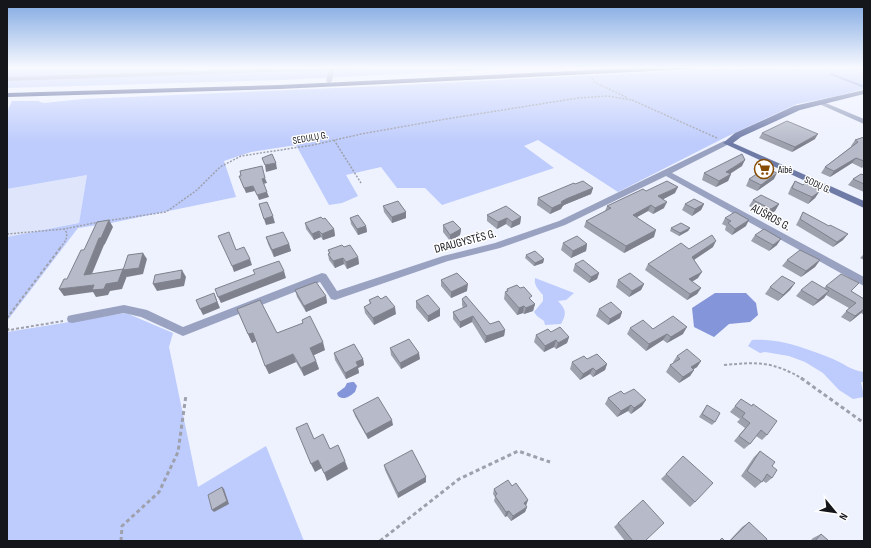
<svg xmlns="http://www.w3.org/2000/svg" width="871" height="548" viewBox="0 0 871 548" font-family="'Sofia Sans Condensed',sans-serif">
  <rect width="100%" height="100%" fill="#eef2ff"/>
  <g fill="#dfe6fc">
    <polygon points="164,67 301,67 200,71 163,68"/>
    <polygon points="87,175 79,223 7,237 7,189"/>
  </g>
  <g fill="#bdcbfd">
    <polygon points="7,67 164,67 164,68 200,71 301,67 541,67 283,80 7,88"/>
    <polygon points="734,68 864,68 864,89 833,97 797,104 724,138 618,192 538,140 524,146 554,168 442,205 425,188 397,188 381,167 346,175 358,196 342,203 329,205 296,145 251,152 224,161 236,197 111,223 78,228 7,321 7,237 79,223 87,175 7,189 7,112 12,101 39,101 40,102 44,103 83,99 384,86"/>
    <path d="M535 278 574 293 566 300 558 301C566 310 567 313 561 324L545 325 544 321 537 316 534 312 543 301V295C538 289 534 286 535 278Z"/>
    <polygon points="126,313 173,333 169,347 198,487 266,446 304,541 7,541 7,332"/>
    <path d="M752 340C780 338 807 349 833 359 843 363 852 371 864 372V382H861L864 397 853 399 839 390 823 373 805 362 789 356 765 352 760 353 748 346Z"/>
  </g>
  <g fill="#8495d9">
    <polygon points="715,293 746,293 756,303 758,315 750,322 729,324 714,337 694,327 692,308"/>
    <path d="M352 382H354L357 386 355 392C350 396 344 401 338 396L337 393 345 387 347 383Z"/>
  </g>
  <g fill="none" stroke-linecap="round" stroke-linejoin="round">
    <polyline stroke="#8495d9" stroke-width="2" points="831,74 862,86"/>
    <g stroke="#9ea1ab" stroke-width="1.5" stroke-dasharray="2 1.5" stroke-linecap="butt">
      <polyline points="701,70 864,69"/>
      <polyline points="592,78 594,82 628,98"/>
      <polyline points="632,100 717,138"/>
      <polyline points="334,140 361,183"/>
      <polyline points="105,221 166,212 197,190 220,167 241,156 313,145 361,134 446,119 578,98 607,96 632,100"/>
      <polyline points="7,234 64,229 99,222"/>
      <polyline points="60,248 66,240 67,233 64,229"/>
    </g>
    <g stroke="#9ea1ab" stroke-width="2" stroke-dasharray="3 2" stroke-linecap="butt">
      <polyline points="7,318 61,247"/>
      <polyline points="7,328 9,330 63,321"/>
      <path d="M724 365C758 362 772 361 803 379"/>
    </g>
    <g stroke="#9ea1ab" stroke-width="3" stroke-dasharray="4 3" stroke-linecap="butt">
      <polyline points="801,378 864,423"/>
      <polyline points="121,541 122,526 159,492 178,452 186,395"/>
      <polyline points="380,541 459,479 518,451 550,462"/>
    </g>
    <g fill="#99a2c1" fill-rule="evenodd">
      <polygon points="326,67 377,67 374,69 334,70 332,81 329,83 326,81 329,70 7,81 7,77"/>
      <polygon points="817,101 821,101 864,119 864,124 817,103"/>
      <polygon points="724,141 730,141 731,143 672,173 864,277 864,286 666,176 565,225 500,248 448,261 335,300 331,299 320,282 183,336 141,317 124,313 72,323 68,322 67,319 68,316 72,315 124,305 147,310 183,327 322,273 326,274 337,291 443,256 495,243 559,221"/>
    </g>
    <polygon fill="#6f7ba7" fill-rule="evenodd" points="864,90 864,94 800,110 741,137 733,143 864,201 864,208 723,143 735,133 794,106"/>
    <polygon fill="#394683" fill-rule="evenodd" points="656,67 699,67 696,69 279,89 7,97 7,93 279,85"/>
  </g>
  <g fill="#9da0ad">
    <polygon points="762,133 815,139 792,152 759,138"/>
    <polygon points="864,137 864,166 862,168 852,163 830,177 821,173 825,167 852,146 851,146 855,140"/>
    <polygon points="742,166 730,174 731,174 728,181 716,187 702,180 704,173"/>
    <polygon points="864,175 864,192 848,185 853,179"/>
    <polygon points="749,179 774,179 757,191 746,186"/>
    <polygon points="795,181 816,190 819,192 815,198 808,204 788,194 791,187"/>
    <polygon points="575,184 593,188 591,194 564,205 562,207 561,209 550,214 537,205 538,198"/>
    <polygon points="646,191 675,193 663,199 664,208 653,214 648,211 637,217 654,237 624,253 584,227 586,221 605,211 607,206"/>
    <polygon points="753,200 779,204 775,211 767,216 749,206"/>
    <polygon points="685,204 704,204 701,210 692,216 682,210"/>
    <polygon points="383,206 406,218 392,223 384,212"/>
    <polygon points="803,212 843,240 833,247 796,225"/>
    <polygon points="487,215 521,217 520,224 511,228 506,224 497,229 487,221"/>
    <polygon points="350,218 366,226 367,232 358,235 351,224"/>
    <polygon points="725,218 746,226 732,235 725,230 726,226 722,224"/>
    <polygon points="323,219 334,229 335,236 323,240 321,237 314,240 306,229 305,223"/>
    <polygon points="443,225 461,229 460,235 450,241 443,232"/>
    <polygon points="671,228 690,228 688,231 679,236 670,231"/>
    <polygon points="755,235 777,245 769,251 751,241"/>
    <polygon points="266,237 289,244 291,251 274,257 268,244"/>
    <polygon points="563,243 587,244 586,251 571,258 561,250"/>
    <polygon points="344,247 358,257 359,264 347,269 344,264 335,268 329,260 328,254 329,253 328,250"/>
    <polygon points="713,247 694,260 698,278 692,282 701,288 697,294 687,300 645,270 648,264 689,249"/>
    <polygon points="864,254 864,260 860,258"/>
    <polygon points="526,255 544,259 543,263 534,266 525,258"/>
    <polygon points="787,260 820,260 815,267 801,277 782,266"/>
    <polygon points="575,264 599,273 597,279 589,283 573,271"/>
    <polygon points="441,280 467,291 451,298 441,286"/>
    <polygon points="618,280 644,284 641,290 629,297 616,287"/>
    <polygon points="795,283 790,290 778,301 765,294 770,287"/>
    <polygon points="859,283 851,291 864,299 864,315 861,313 850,322 841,317 849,308 826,295 824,298 813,306 796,296 801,290 824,288 826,286"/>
    <polygon points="507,289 531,300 535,304 533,311 524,314 523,313 517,315 504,299 505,292 506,292"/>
    <polygon points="295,290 326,296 327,303 306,312 297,297"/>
    <polygon points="462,299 490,324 505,330 504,336 485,343 472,322 460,328 453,319 453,312 463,308 462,305"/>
    <polygon points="369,300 396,314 374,325 365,313 364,307 370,304"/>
    <polygon points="416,301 440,309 440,316 428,322 416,308"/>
    <polygon points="237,309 277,333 303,323 302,320 325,350 314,355 316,361 319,369 304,376 296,362 269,374 256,341 252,343"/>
    <polygon points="599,309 622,312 620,318 608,325 596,316"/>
    <polygon points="630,328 653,329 683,334 667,343 663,340 646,351 627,334"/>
    <polygon points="551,332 569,337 567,343 556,349 554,347 544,352 534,342 536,335"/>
    <polygon points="390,348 420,359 401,369 391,355"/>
    <polygon points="334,353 363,359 364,365 358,368 359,373 346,379 335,360"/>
    <polygon points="677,356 701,361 697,367 694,369 694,370 690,376 679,383 666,372 670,365 674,363 673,362"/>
    <polygon points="587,359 607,364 605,370 593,377 590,374 580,380 570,369 572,362"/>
    <polygon points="624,394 642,406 631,414 628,411 617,417 605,404 608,398"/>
    <polygon points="741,399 767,435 762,440 756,436 750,444 744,449 734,441 745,428 737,422 740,419 730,412"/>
    <polygon points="707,405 715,422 712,425 699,417"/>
    <polygon points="353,410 393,425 368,439 355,416"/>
    <polygon points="760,451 772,466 772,478 766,483 763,481 755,488 741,476 754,457"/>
    <polygon points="384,465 426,477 426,482 398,498 385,470"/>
    <polygon points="666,474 695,502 690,507 661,479"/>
    <polygon points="512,486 528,500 526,506 527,507 525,512 511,521 507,516 505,517 494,501 495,497 493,494 494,489"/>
    <polygon points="749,522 766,541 729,541 742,527"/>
    <polygon points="618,523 645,541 625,541 614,527"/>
    <polygon points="821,534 829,541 810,541 813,538"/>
  </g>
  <g fill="#7f828d">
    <polygon points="818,134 815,139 792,152 795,147"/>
    <polygon points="856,158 852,163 830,177 834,171"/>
    <polygon points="745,160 742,166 723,178 726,172"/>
    <polygon points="276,163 277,169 266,172 265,165"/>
    <polygon points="777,173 774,179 757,191 761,185"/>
    <polygon points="731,174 728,181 716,187 719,181"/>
    <polygon points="265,178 267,183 263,184 262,179"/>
    <polygon points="253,186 255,191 246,193 244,188"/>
    <polygon points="678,187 675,193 656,203 658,196"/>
    <polygon points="593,188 591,194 564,205 562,207 561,209 550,214 552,208 566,199"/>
    <polygon points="267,192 269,197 259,200 257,195"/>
    <polygon points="819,192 815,198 808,204 812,197"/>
    <polygon points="667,202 664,208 653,214 655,208"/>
    <polygon points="704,204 701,210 692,216 695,209"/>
    <polygon points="779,204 775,211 767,216 771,209"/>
    <polygon points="651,205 648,211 630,221 633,215"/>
    <polygon points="406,212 406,218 392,223 392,217"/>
    <polygon points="273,216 275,223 266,225 264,219"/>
    <polygon points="521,217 520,224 511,228 512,222"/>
    <polygon points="507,218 506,224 497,229 498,222"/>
    <polygon points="109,220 113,227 105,244 104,245 89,281 84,275 99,238"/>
    <polygon points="749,220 746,226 732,235 735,229"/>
    <polygon points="366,226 367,232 358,235 357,229"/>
    <polygon points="690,228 688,231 679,236 680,233"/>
    <polygon points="334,229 335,236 323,240 322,234"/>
    <polygon points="461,229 460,235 450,241 450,235"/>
    <polygon points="656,230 654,237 624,253 626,246"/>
    <polygon points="319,231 321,237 314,240 312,234"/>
    <polygon points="848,234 843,240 833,247 837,242"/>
    <polygon points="781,239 777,245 769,251 773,245"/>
    <polygon points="716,241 713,247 689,263 692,257"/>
    <polygon points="289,244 291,251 274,257 272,250"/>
    <polygon points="587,244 586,251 571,258 573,251"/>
    <polygon points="143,253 147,259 143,274 127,277 127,276 122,289 110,291 108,295 96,297 93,292 64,296 59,289 94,285 106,284 123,269 123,270"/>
    <polygon points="358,257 359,264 347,269 346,262"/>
    <polygon points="343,258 344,264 335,268 333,261"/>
    <polygon points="250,259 252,265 234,272 232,266"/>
    <polygon points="544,259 543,263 534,266 535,263"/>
    <polygon points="820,260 815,267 801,277 806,271"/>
    <polygon points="182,270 186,277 184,286 157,291 153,284"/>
    <polygon points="284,271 286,278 221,303 218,297"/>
    <polygon points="702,272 698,278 685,285 689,279"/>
    <polygon points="599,273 597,279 589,283 591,277"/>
    <polygon points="795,283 790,290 778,301 783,295"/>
    <polygon points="468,284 467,291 451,298 451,292"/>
    <polygon points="644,284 641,290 629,297 632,291"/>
    <polygon points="701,288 697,294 687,300 690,294"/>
    <polygon points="829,291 824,298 813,306 818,300"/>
    <polygon points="214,293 220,308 203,315 200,309"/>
    <polygon points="326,296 327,303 306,312 304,306"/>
    <polygon points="535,304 533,311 524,314 526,308"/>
    <polygon points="524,306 523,313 517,315 519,308"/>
    <polygon points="395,307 396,314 374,325 373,318"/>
    <polygon points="440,309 440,316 428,322 428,316"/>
    <polygon points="864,309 861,313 850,322 855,316"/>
    <polygon points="622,312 620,318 608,325 610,319"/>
    <polygon points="473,316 472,322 460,328 460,322"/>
    <polygon points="687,327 683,334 667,343 671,337"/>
    <polygon points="505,330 504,336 485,343 486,336"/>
    <polygon points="253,333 256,341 252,343 248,334"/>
    <polygon points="667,334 663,340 646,351 649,344"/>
    <polygon points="569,337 567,343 556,349 558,343"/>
    <polygon points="556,340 554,347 544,352 545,346"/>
    <polygon points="323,342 325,350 312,356 310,348"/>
    <polygon points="419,353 420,359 401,369 400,363"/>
    <polygon points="293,354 296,362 269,374 265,366"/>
    <polygon points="363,359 364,365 358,368 359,373 346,379 345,373 356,362"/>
    <polygon points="316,361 319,369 304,376 301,368"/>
    <polygon points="701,361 697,367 687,373 691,367"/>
    <polygon points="607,364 605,370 593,377 596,371"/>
    <polygon points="593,368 590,374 580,380 583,374"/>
    <polygon points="694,370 690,376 679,383 683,377"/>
    <polygon points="646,400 642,406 631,414 634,408"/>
    <polygon points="631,405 628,411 617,417 621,411"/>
    <polygon points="392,420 393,425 368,439 366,434"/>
    <polygon points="318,460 322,468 315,472 311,464"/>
    <polygon points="345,461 348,469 327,481 324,473"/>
    <polygon points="426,477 426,482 398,498 398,493"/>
    <polygon points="222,487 224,489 229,504 214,512 212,510"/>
    <polygon points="528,500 526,505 522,508 524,503"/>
    <polygon points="527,507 525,512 511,521 513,516"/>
    <polygon points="509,511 507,516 505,517 506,512"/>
  </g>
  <g fill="#b6bac9" stroke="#7f828d">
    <polygon points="787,121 818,134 795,147 762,133"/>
    <polygon points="864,137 864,161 856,158 834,171 825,167 858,142 855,140"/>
    <polygon points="272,154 276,163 265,165 262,158"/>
    <polygon points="742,154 745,160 726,172 731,174 719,181 704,173"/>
    <polygon points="262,166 265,178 262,179 267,192 257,195 253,186 244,188 239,176 241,176 240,171"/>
    <polygon points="766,168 777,173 761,185 749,179"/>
    <polygon points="861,174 864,175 864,184 853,179"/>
    <polygon points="583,181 593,188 566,199 561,202 563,203 552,208 538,198 574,183 575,184"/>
    <polygon points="667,181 678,187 658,196 667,202 655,208 651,205 633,215 656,230 626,246 586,221 611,208 607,206 643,189 646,191"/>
    <polygon points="795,181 803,185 805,183 817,189 816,190 819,192 812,197 792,188"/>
    <polygon points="761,195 779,204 771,209 753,200"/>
    <polygon points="694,199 704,204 695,209 685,204"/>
    <polygon points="398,201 406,212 392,217 383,206"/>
    <polygon points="267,202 273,216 264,219 259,204"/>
    <polygon points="506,206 521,217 512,222 507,218 498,222 487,215"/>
    <polygon points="735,212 749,220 735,229 728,223 731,221 725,218"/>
    <polygon points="803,212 829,226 830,225 848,234 837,242 800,219"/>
    <polygon points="358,215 366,226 357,229 350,218"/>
    <polygon points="321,217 323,219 325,218 334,229 322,234 319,231 312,234 305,223"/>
    <polygon points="109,220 101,238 99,238 84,275 123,269 118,282 106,284 104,289 92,290 94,285 59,289 64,279 67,279 81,250 84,250 97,222"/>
    <polygon points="453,221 461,229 450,235 443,225"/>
    <polygon points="681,223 690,228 680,233 671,228"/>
    <polygon points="764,229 781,239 773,245 755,235"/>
    <polygon points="229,232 236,250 244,247 250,259 232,266 218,236"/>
    <polygon points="283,232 289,244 272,250 266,237"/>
    <polygon points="712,235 716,241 692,257 702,272 689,279 701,288 690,294 648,264 681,243 689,249"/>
    <polygon points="577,236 587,244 573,251 563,243"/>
    <polygon points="342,245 344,247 350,245 358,257 346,262 343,258 333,261 328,254 330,253 328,250"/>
    <polygon points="800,250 820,260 806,271 787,260"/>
    <polygon points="535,251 544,259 535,263 526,255"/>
    <polygon points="143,253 139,268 123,270 128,255"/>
    <polygon points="583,260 599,273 591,277 575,264"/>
    <polygon points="279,261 284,271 218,297 215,289 255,274 253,270"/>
    <polygon points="182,270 181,279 153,284 155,275"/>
    <polygon points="457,273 468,284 451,292 441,280"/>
    <polygon points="630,273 644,284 632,291 618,280"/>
    <polygon points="841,274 859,283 851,291 864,299 864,309 855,316 846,311 856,303 826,286"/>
    <polygon points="782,276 795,283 783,295 770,287"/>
    <polygon points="812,281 829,291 818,300 801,290"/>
    <polygon points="316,282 326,296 304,306 295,290"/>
    <polygon points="517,285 520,288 524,287 532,296 529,298 535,304 526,308 524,306 519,308 505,292 508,291 507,289"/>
    <polygon points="214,293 217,302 200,309 196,300"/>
    <polygon points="428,295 440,309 428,316 416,301"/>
    <polygon points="378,296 381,299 386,296 395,307 373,318 364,307 371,303 369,300"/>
    <polygon points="466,296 490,324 499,321 505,330 486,336 473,316 460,322 453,312 467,306 462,299"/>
    <polygon points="260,300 277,333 303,323 302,320 310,316 323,342 310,348 316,361 301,368 293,354 265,366 253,333 248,334 237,309"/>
    <polygon points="611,302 622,312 610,319 599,309"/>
    <polygon points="673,316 687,327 671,337 667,334 649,344 630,328 643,320 653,329"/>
    <polygon points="560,327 569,337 558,343 556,340 545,346 536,335 548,329 551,332"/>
    <polygon points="409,339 419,353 400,363 390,348"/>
    <polygon points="354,344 363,359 356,362 358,366 345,373 334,353"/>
    <polygon points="687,349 701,361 691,367 694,370 683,377 670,365 680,359 677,356"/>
    <polygon points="597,354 607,364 596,371 593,368 583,374 572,362 584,356 587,359"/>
    <polygon points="634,389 646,400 634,408 631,405 621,411 608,398 621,391 624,394"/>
    <polygon points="378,397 392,420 366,434 353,410"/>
    <polygon points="741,399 752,406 753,404 777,421 767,435 761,430 750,444 739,436 750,423 742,417 745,413 735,406"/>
    <polygon points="707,405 720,413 715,422 702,414"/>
    <polygon points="307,423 314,439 323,434 330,449 338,445 345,461 324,473 318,460 311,464 296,428"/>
    <polygon points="412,450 426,477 398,493 384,465"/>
    <polygon points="760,451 775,462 772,466 777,470 772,478 767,474 762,482 747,471"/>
    <polygon points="683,456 713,483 695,502 666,474"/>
    <polygon points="508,480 512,486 516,483 528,500 524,503 527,507 513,516 509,511 506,512 495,496 497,494 494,489"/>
    <polygon points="222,487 227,501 212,510 208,495"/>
    <polygon points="643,500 664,523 645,541 633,541 618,523"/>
    <polygon points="749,522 767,539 766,541 730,541"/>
    <polygon points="821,534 829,541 815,541"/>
    <polygon points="722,538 725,541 719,541"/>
  </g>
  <linearGradient id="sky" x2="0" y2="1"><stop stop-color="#80a8e2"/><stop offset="0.47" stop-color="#f7f9ff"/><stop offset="1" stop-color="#f7f9ff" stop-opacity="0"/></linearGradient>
  <rect width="871" height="144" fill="url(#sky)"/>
  <defs>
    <symbol id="supermarket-ring" viewBox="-11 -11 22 22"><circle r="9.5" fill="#fff" stroke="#854b00" stroke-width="1.5"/><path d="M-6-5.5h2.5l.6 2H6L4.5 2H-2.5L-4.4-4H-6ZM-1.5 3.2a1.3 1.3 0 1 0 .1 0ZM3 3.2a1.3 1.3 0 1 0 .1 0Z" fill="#854b00"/></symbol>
  </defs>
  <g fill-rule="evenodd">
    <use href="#supermarket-ring" x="753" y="158" width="22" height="22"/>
  </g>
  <g text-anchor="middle" stroke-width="3" stroke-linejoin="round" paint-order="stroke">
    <g font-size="10" fill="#15161c" stroke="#fff">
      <text transform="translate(310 137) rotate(-10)" y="4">SEDULŲ G.</text>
      <text transform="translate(818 184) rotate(25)" y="4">SODŲ G.</text>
    </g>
    <g font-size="10" fill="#15161c" stroke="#fff" text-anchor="start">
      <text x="778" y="173">Aibė</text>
    </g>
    <g font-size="12" fill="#15161c" stroke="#fff">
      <text transform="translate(771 217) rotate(29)" y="4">AUŠROS G.</text>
      <text transform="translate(465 241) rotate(-15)" y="4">DRAUGYSTĖS G.</text>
    </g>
  </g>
  <rect width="871" height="548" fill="none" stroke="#15161c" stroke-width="16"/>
  <g transform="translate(835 512) rotate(119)" stroke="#ffffff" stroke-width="3" paint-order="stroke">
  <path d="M0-3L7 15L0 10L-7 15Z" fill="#15161c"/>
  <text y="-6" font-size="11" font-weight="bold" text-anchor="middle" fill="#15161c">N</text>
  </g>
</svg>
